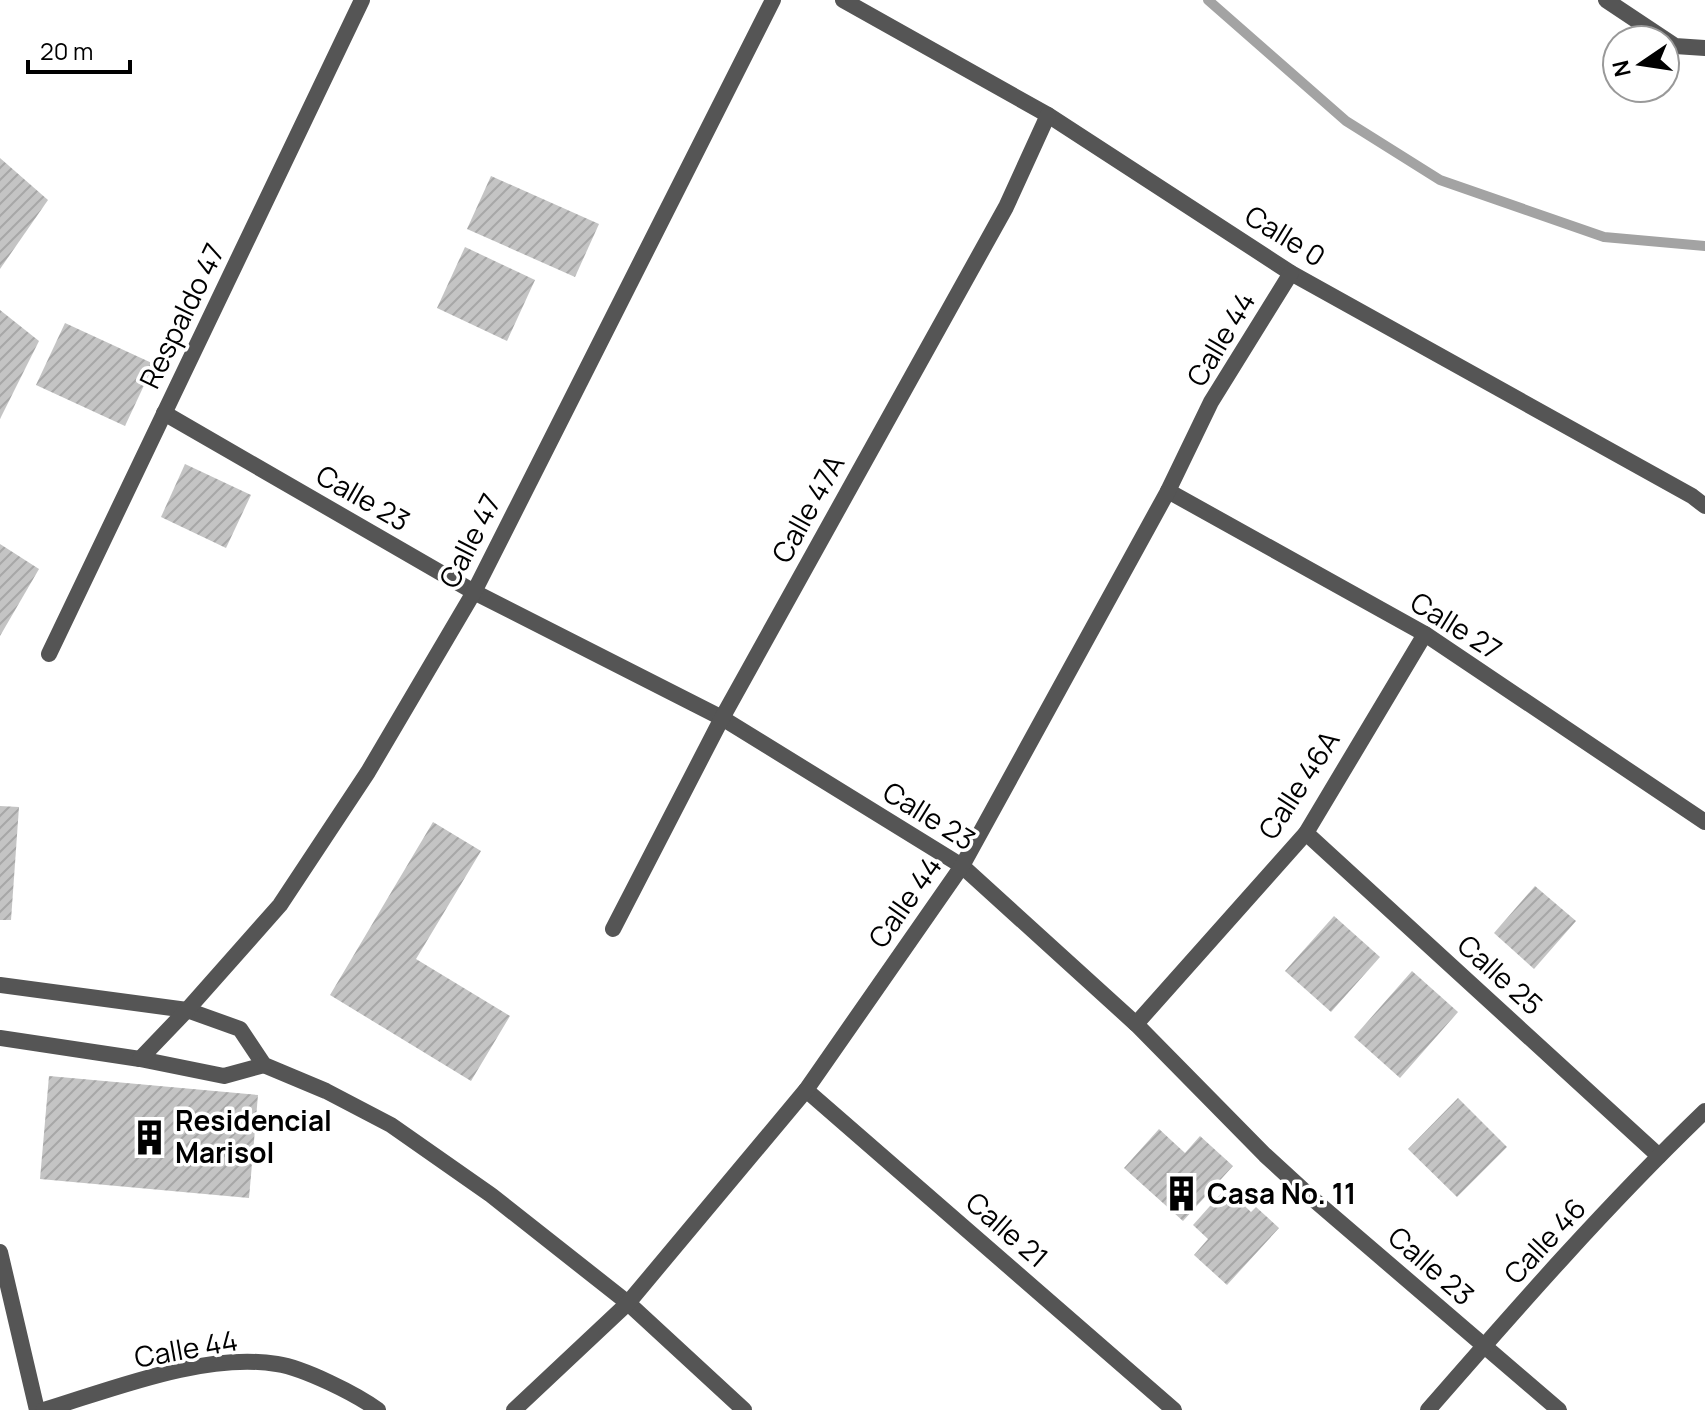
<svg xmlns="http://www.w3.org/2000/svg" width="1705" height="1410" viewBox="0 0 1705 1410" font-family="Manrope,sans-serif">
  <defs>
    <pattern id="building-hatch" width="6" height="6" patternUnits="userSpaceOnUse" patternTransform="scale(2)"><rect width="6" height="6" fill="#c4c4c4"/><path d="M-1 1l2-2M0 6l6-6M5 7l2-2" fill="none" stroke="#a7a7a7"/></pattern>
  </defs>
  <rect width="100%" height="100%" fill="#fff"/>
  <g fill="none" stroke-linecap="round" stroke-linejoin="round">
    <polyline stroke="#a3a3a3" stroke-width="10" points="1208,0 1346,121 1440,180 1604,237 1705,246"/>
  </g>
  <g fill="url(#building-hatch)">
    <polygon points="0,158 48,200 0,269"/>
    <polygon points="491,176 599,224 575,277 467,229"/>
    <polygon points="465,247 535,280 507,341 437,308"/>
    <polygon points="0,310 39,341 0,419"/>
    <polygon points="65,323 154,364 125,426 36,385"/>
    <polygon points="185,464 251,495 226,548 161,517"/>
    <polygon points="0,544 39,569 0,636"/>
    <polygon points="0,806 19,807 11,920 0,920"/>
    <polygon points="433,822 481,851 416,959 510,1016 471,1081 330,995"/>
    <polygon points="1535,886 1576,921 1534,969 1494,933"/>
    <polygon points="1334,916 1380,957 1331,1012 1285,971"/>
    <polygon points="1412,971 1458,1012 1400,1078 1354,1037"/>
    <polygon points="49,1076 258,1095 249,1198 40,1179"/>
    <polygon points="1458,1098 1507,1147 1457,1197 1408,1149"/>
    <polygon points="1159,1129 1185,1153 1200,1136 1233,1166 1183,1221 1124,1168"/>
    <polygon points="1226,1188 1251,1212 1256,1207 1279,1228 1227,1285 1194,1255 1208,1239 1193,1225"/>
  </g>
  <g fill="none" stroke-linecap="round" stroke-linejoin="round">
    <g stroke="#555" stroke-width="16">
      <polyline points="843,0 1048,115 1291,273 1692,496 1705,506"/>
      <polyline points="1606,0 1675,46 1705,48"/>
      <polyline points="164,413 474,592 722,718 962,866 1136,1024 1265,1155 1313,1199 1559,1410"/>
      <polyline points="1168,491 1425,634 1705,822"/>
      <polyline points="49,654 362,0"/>
      <polyline points="1306,833 1659,1156"/>
      <polyline points="613,929 722,718 1006,207 1048,115"/>
      <polyline points="0,985 187,1010 240,1029 264,1065 326,1091 391,1125 491,1195 628,1303 744,1410"/>
      <polyline points="1136,1024 1306,833 1425,634"/>
      <polyline points="0,1038 140,1059 224,1076 264,1065"/>
      <polyline points="140,1059 187,1010 280,905 368,772 474,592 773,0"/>
      <polyline points="806,1090 1174,1410"/>
      <polyline points="0,1252 37,1410"/>
      <path d="M44 1410C113 1389 205 1352 277 1364 304 1368 356 1394 378 1410"/>
      <polyline points="514,1410 628,1303 806,1090 962,866 1168,491 1211,402 1291,273"/>
      <path d="M1428 1410C1517 1308 1607 1205 1705 1111"/>
    </g>
  </g>
  <defs>
    <symbol id="building-bare" viewBox="-9 -9 18 18"><path d="M-4-6H4V6H1V3H-1V6H-4ZM-2.5-4.3h1.7v1.8h-1.7ZM.8-4.3h1.7v1.8H.8ZM-2.5-1h1.7V.8h-1.7ZM.8-1h1.7V.8H.8Z" fill="#000" stroke="#fff" stroke-width="2.5" paint-order="stroke"/></symbol>
  </defs>
  <g fill-rule="evenodd">
    <use href="#building-bare" x="124" y="1112" width="51" height="51"/>
    <use href="#building-bare" x="1156" y="1168" width="51" height="51"/>
  </g>
  <g text-anchor="middle" stroke-width="7" stroke-linejoin="round" paint-order="stroke">
    <g font-size="28" fill="#000" stroke="#fff">
      <text transform="translate(1285 236) rotate(32)" y="10">Calle 0</text>
      <text transform="translate(182 316) rotate(-64)" y="10">Respaldo 47</text>
      <text transform="translate(1221 339) rotate(-59)" y="10">Calle 44</text>
      <text transform="translate(363 498) rotate(30)" y="10">Calle 23</text>
      <text transform="translate(808 509) rotate(-61)" y="10">Calle 47A</text>
      <text transform="translate(470 541) rotate(-63)" y="10">Calle 47</text>
      <text transform="translate(1456 626) rotate(32)" y="10">Calle 27</text>
      <text transform="translate(1299 785) rotate(-57)" y="10">Calle 46A</text>
      <text transform="translate(929 816) rotate(32)" y="10">Calle 23</text>
      <text transform="translate(905 902) rotate(-55)" y="10">Calle 44</text>
      <text transform="translate(1500 975) rotate(42)" y="10">Calle 25</text>
      <text transform="translate(1007 1230) rotate(41)" y="10">Calle 21</text>
      <text transform="translate(1545 1241) rotate(-47)" y="10">Calle 46</text>
      <text transform="translate(1431 1266) rotate(41)" y="10">Calle 23</text>
      <text transform="translate(186 1349) rotate(-10)" y="10">Calle 44</text>
    </g>
    <g font-size="28" font-weight="bold" fill="#000" stroke="#fff" text-anchor="start">
      <text x="175" y="1131">Residencial<tspan x="175" dy="32">Marisol</tspan></text>
      <text x="1207" y="1204">Casa No. 11</text>
    </g>
  </g>
  <g transform="translate(1641 64) rotate(257)"><circle r="38" fill="#ffffff" stroke="#999999" stroke-width="2"/>
  <path d="M0-6L14 30L0 20L-14 30Z" fill="#000000"/>
  <text y="-12" font-size="22" font-weight="bold" text-anchor="middle" fill="#000000">N</text>
  </g>
  <path d="M28 60v12h102v-12" fill="none" stroke="#000000" stroke-width="4"/>
  <text x="40" y="60" font-size="24" fill="#000000" stroke="#ffffff" stroke-width="6" paint-order="stroke">20 m</text>
</svg>
